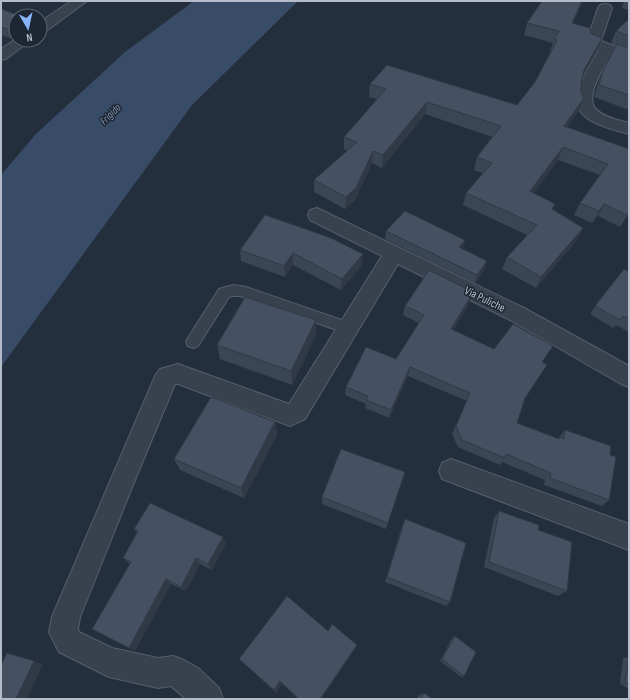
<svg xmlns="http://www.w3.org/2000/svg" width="630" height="700" viewBox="0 0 630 700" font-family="'Sofia Sans Condensed',sans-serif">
  <rect width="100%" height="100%" fill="#242f3e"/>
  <polygon fill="#394c67" points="194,1 298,1 192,105 1,367 1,175 36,134 125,52"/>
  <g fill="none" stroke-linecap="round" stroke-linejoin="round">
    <defs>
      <polygon id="service" points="233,285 246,287 353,324 355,328 353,332 348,334 240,296 233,296 229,297 198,346 193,348 188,346 186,342 188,338 219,289"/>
      <g id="minor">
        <polygon points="71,1 87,1 45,32 40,33 40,22"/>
        <path d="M605 4 610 5 612 8 601 41 629 52V61L611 55C604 67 583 98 597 110 605 118 619 120 629 123V134C565 118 566 103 599 50L588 46 586 43 598 8 600 5Z"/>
        <polygon points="16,39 31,40 6,59 1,60 1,49"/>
        <polygon points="317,208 524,308 629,366 629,387 621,384 510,320 398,264 305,419 290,426 178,384 175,384 137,475 80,617 78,629 79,632 112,648 158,658 173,656 184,660 198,668 219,688 223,699 186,699 171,686 158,688 109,677 59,652 49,632 52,617 156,374 160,369 178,364 289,404 382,256 310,220 308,215 310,210"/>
        <polygon points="451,459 629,524 629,550 442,479 439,471 442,463"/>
      </g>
    </defs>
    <use href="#service" stroke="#565f6c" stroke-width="2"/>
    <use href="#minor" stroke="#565f6c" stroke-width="2"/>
    <use href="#service" fill="#38414e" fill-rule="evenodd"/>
    <use href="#minor" fill="#38414e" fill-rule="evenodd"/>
  </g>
  <g fill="#3b4654">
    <polygon points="624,1 629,1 629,10 622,8"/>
    <polygon points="581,5 573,23 590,31 597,51 582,77 581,83 579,110 567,127 629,149 629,213 620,227 598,216 592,223 574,215 580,203 600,175 558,160 533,193 553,209 577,240 536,288 502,269 507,257 527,235 463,205 466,193 483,173 474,170 477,157 492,137 425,114 382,168 372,163 355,200 345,209 314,192 314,180 347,151 344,149 344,137 377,99 369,97 370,84 517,105 535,82 551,52 550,51 553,43 524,35 527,23"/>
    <polygon points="1,9 13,39 1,35"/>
    <polygon points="629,19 629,110 594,97 598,83 603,71 616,46 611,43 616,31"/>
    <polygon points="265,215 362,265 341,290 293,265 285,277 241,261 240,250"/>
    <polygon points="386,231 465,240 462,249 485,269 475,283 385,239"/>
    <polygon points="629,272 629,332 616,325 613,328 590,314 595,306"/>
    <polygon points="467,289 465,293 468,306 453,330 494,349 553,346 542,362 547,365 525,399 517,423 558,439 565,430 610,455 609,500 602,506 544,485 545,480 502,462 500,465 458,447 452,434 467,401 408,376 389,418 365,408 366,404 345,395 346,387 396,359 419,323 403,315 405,306"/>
    <polygon points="316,335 292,385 220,359 217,345"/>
    <polygon points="275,422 277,435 244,498 180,470 174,459"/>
    <polygon points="405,472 386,529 322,504 322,497"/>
    <polygon points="499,511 538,530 567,591 558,596 484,567 494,518"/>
    <polygon points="405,519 450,602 446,606 385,582 402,526"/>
    <polygon points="134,529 226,543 212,570 200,564 186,591 171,584 135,651 130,564 123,558 137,533"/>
    <polygon points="328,631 355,649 321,699 298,699 282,684 276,693 239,659"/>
    <polygon points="455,636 464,676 461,677 440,661 452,638"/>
    <polygon points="629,657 629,689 620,684 623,658"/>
    <polygon points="424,693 432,699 417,699 419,695"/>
  </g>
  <g fill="#303945">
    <polygon points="582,1 583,1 581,5 567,35 572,23"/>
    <polygon points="16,28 16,39 13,39 9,29"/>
    <polygon points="602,38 597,51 579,83 584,70"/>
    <polygon points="584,98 579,110 559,138 564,126"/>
    <polygon points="427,102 425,114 382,168 383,155"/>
    <polygon points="563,147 558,160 525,204 530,191"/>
    <polygon points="373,151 372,163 355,200 345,209 346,197"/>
    <polygon points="604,204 598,216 592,223 599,211"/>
    <polygon points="583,228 577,240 536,288 541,277"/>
    <polygon points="465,240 463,248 457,255 459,247"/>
    <polygon points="293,253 293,265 285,277 284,266"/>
    <polygon points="363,254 362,265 341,290 342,279"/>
    <polygon points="487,261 485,269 475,283 477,275"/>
    <polygon points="471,296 468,306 448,338 451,329"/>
    <polygon points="316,320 316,335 292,385 291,371"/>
    <polygon points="410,367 408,376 389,418 391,410"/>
    <polygon points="275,422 277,435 244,498 241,488"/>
    <polygon points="223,537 226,543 212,570 208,564"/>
    <polygon points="196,558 200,564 186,591 181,587"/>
    <polygon points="166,579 171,584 135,651 129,648"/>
    <polygon points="357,645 355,649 321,699 320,699"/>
    <polygon points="7,653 43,664 27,699 16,699"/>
    <polygon points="280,681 282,684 276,693 274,690"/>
  </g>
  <g fill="#455162" stroke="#303945">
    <polygon points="542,1 582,1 572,23 590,28 590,31 592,34 602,38 584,70 581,83 581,93 584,98 564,126 629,149 629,212 627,215 604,204 599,211 580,203 608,164 563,147 530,191 555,204 552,209 583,228 541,277 507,257 537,225 466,193 492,163 477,157 501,126 427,102 383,155 373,151 356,188 346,197 314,180 357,142 344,137 386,89 370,84 387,65 517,105 535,82 557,40 554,39 559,31 527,23"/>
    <polygon points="1,9 20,16 16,16 16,28 9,29 1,27"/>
    <polygon points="629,19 629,36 616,31"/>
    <polygon points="617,44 629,48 629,95 599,85 603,71"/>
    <polygon points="405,211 465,240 459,247 487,261 477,275 386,231"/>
    <polygon points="265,215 331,238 363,254 342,279 293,253 284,266 240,250"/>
    <polygon points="624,269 629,272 629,319 623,316 620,320 595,306"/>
    <polygon points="429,270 467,289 464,293 471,296 451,329 494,349 513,324 553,346 542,362 547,365 525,398 517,423 559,439 559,437 564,439 565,430 611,446 610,455 616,457 609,500 550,478 551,473 506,454 505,458 462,440 456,426 470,393 410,367 391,410 366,400 368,396 346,387 366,347 396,359 424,315 405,306"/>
    <polygon points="245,297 316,320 291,371 217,345"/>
    <polygon points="211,397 275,422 241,488 174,459"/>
    <polygon points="341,449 405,472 388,523 322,497"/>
    <polygon points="150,503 223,537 208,564 196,558 181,587 166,579 129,648 92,629 131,562 123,558 138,531 134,529"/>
    <polygon points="499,511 539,525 538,530 572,542 567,591 489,562"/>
    <polygon points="405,519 466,543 450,602 387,577"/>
    <polygon points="287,596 328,631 332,624 357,645 320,699 299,699 280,681 274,690 239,659"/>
    <polygon points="455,636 476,652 464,676 442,659"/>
    <polygon points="7,653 34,661 16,699 1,699 1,665"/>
    <polygon points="629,657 629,685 625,683"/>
    <polygon points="424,693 432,699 421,699"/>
  </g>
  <g text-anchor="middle" stroke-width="3" stroke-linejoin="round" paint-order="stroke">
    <g font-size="11" font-style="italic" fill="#7c92b1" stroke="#1d2633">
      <text transform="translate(110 114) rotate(-45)" y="4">Frigido</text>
    </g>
    <g font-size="12" fill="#b4bcc9" stroke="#1d2633">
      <text transform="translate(485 299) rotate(26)" y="4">Via Puliche</text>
    </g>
  </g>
  <rect width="630" height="700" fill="none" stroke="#b4bcc9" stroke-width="4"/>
  <g transform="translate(28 28) rotate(171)"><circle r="19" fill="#1d2633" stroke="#59626f"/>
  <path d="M0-3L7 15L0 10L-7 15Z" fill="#8ab4f8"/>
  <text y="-6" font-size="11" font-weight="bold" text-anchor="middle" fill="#b4bcc9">N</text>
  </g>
</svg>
